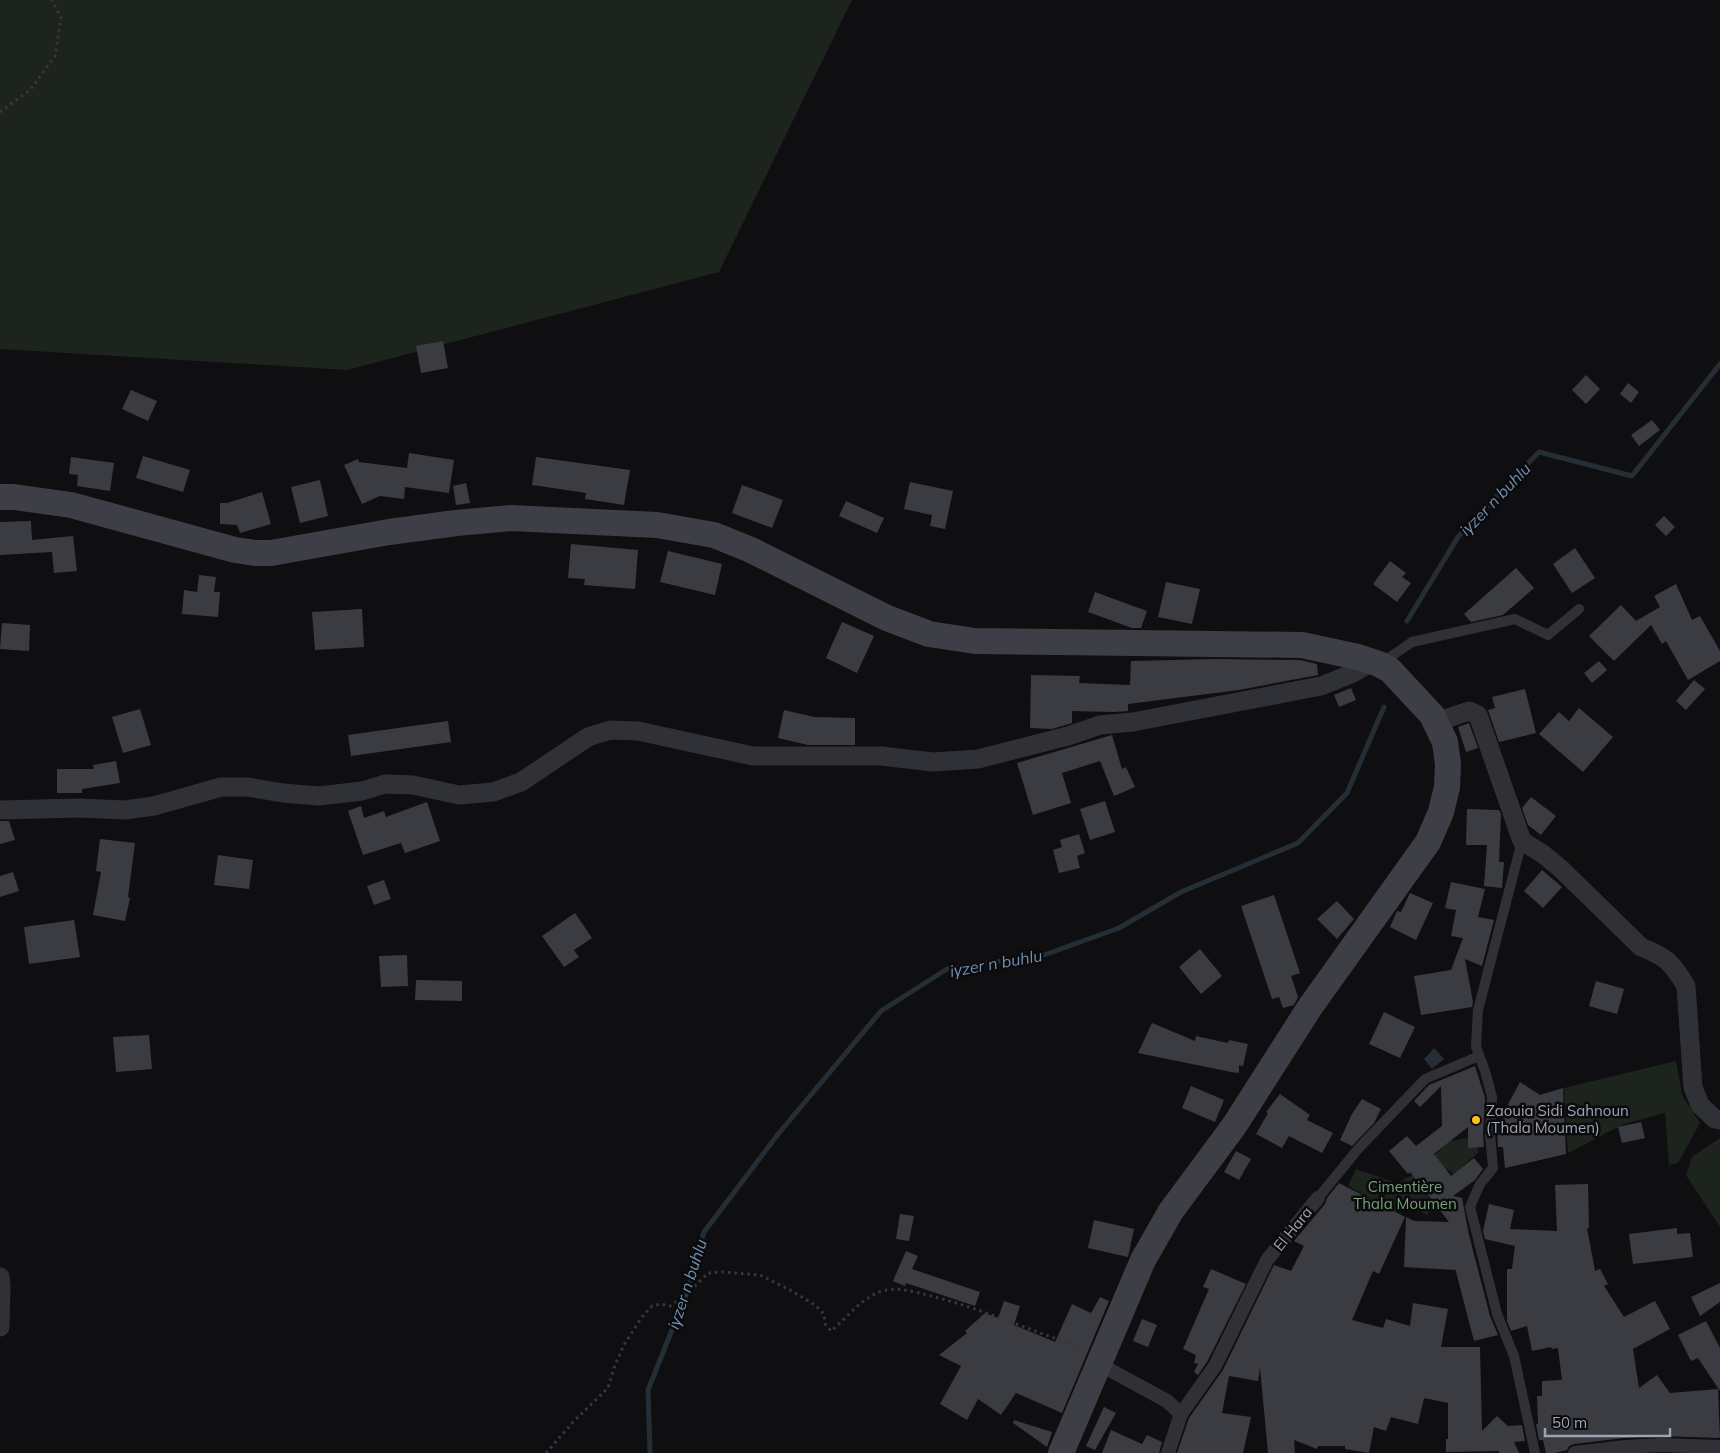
<svg xmlns="http://www.w3.org/2000/svg" width="1720" height="1453" viewBox="0 0 1720 1453" font-family="Mulish,sans-serif">
  <rect width="100%" height="100%" fill="#0f0f11"/>
  <g fill="#1c241d">
    <polygon points="0,0 852,0 719,272 347,370 0,349"/>
    <polygon points="1676,1061 1682,1095 1700,1123 1678,1163 1669,1165 1665,1113 1624,1124 1568,1153 1564,1088"/>
    <polygon points="1467,1138 1474,1142 1479,1152 1454,1174 1447,1169 1421,1190 1436,1205 1427,1215 1415,1209 1396,1212 1348,1186 1356,1169 1397,1183 1413,1175 1450,1141"/>
    <polygon points="1720,1138 1720,1227 1686,1175 1692,1157"/>
  </g>
  <polygon fill="#252d35" points="1434,1048 1444,1059 1432,1069 1424,1059"/>
  <g fill="none" stroke-linecap="round" stroke-linejoin="round">
    <g stroke="#252d35" stroke-width="5">
      <polyline points="1407,621 1458,537 1539,452 1632,476 1720,364"/>
      <polyline points="650,1453 648,1390 686,1295 704,1232 779,1133 881,1011 947,969 1044,955 1119,928 1181,892 1298,843 1347,793 1384,707"/>
    </g>
  </g>
  <g fill="#3b3c41">
    <polygon points="443,341 448,368 421,373 416,346"/>
    <polygon points="1586,375 1600,389 1586,404 1572,390"/>
    <polygon points="1628,383 1639,392 1631,403 1620,394"/>
    <polygon points="131,390 157,401 148,421 122,409"/>
    <polygon points="1652,420 1660,430 1639,446 1631,435"/>
    <polygon points="409,453 454,460 449,493 405,487 404,499 380,496 362,504 344,465 358,459 359,462 407,468"/>
    <polygon points="143,456 190,470 183,492 136,478"/>
    <polygon points="71,457 114,463 110,491 77,486 78,475 69,474"/>
    <polygon points="536,457 630,470 624,505 585,499 586,493 532,485"/>
    <polygon points="320,480 328,516 300,523 291,487"/>
    <polygon points="910,482 953,491 945,529 930,526 932,515 904,509"/>
    <polygon points="466,483 470,503 456,505 453,486"/>
    <polygon points="742,485 783,500 772,528 732,513"/>
    <polygon points="262,492 271,524 240,533 237,525 220,524 220,503 227,503"/>
    <polygon points="846,501 884,518 877,533 839,516"/>
    <polygon points="1664,516 1675,527 1666,536 1655,525"/>
    <polygon points="31,521 32,540 73,536 77,571 54,573 52,552 0,555 0,522"/>
    <polygon points="571,544 638,550 635,589 584,585 585,579 568,578"/>
    <polygon points="1575,548 1595,578 1572,593 1553,564"/>
    <polygon points="668,551 722,564 715,595 660,582"/>
    <polygon points="1390,561 1406,573 1402,577 1411,583 1397,602 1373,584"/>
    <polygon points="1516,568 1534,588 1503,615 1471,622 1464,614"/>
    <polygon points="199,575 216,577 214,592 220,592 218,617 182,614 184,590 197,592"/>
    <polygon points="1166,582 1200,589 1192,624 1158,617"/>
    <polygon points="1676,584 1692,620 1700,616 1720,651 1720,661 1688,680 1666,641 1662,644 1651,625 1614,661 1589,636 1621,605 1636,621 1660,607 1654,596"/>
    <polygon points="1095,592 1147,611 1141,628 1132,628 1088,612"/>
    <polygon points="362,609 364,647 315,650 312,612"/>
    <polygon points="842,622 874,636 857,673 826,658"/>
    <polygon points="2,623 30,625 29,651 0,649"/>
    <polygon points="1216,659 1300,660 1317,664 1318,675 1239,690 1128,704 1128,711 1114,712 1072,711 1072,723 1052,729 1030,728 1031,675 1080,676 1079,683 1130,685 1131,661"/>
    <polygon points="1599,661 1607,670 1592,683 1584,673"/>
    <polygon points="1694,680 1705,689 1686,710 1676,701"/>
    <polygon points="1351,688 1356,700 1339,707 1334,695"/>
    <polygon points="1525,689 1536,733 1499,742 1488,710 1495,708 1492,697"/>
    <polygon points="1579,708 1613,737 1583,772 1539,734 1559,712 1569,721"/>
    <polygon points="140,709 151,745 123,753 112,717"/>
    <polygon points="784,710 814,717 855,718 855,745 808,745 778,738"/>
    <polygon points="448,721 451,742 351,756 348,735"/>
    <polygon points="1469,723 1478,748 1466,752 1458,727"/>
    <polygon points="1112,735 1122,769 1126,767 1135,787 1114,796 1100,761 1062,773 1071,803 1033,815 1017,763"/>
    <polygon points="116,761 120,783 82,789 82,793 57,793 57,769 94,769 93,765"/>
    <polygon points="1531,797 1556,816 1541,835 1528,825 1522,808"/>
    <polygon points="1105,801 1115,832 1090,840 1080,809"/>
    <polygon points="427,802 440,841 405,853 401,843 363,855 348,811 361,806 364,818 384,811 386,817"/>
    <polygon points="1467,809 1499,810 1501,814 1499,862 1504,862 1502,888 1484,886 1487,845 1466,845"/>
    <polygon points="0,821 9,821 15,840 0,844"/>
    <polygon points="1079,834 1085,853 1077,856 1080,868 1059,873 1053,850 1062,847 1060,840"/>
    <polygon points="100,839 135,843 128,897 130,898 125,921 93,915 101,872 96,871"/>
    <polygon points="218,855 253,860 249,889 214,885"/>
    <polygon points="1542,870 1562,887 1543,908 1524,891"/>
    <polygon points="13,872 19,891 0,897 0,876"/>
    <polygon points="384,880 391,899 374,905 367,886"/>
    <polygon points="1451,882 1485,889 1478,917 1494,920 1482,966 1465,959 1473,1002 1472,1007 1421,1015 1414,976 1451,970 1463,938 1451,936 1456,910 1445,908"/>
    <polygon points="1410,893 1433,903 1416,940 1390,927 1397,911 1401,912"/>
    <polygon points="1274,895 1300,973 1291,976 1298,997 1294,1005 1283,1008 1279,997 1272,999 1241,906"/>
    <polygon points="1337,901 1354,919 1337,939 1317,919"/>
    <polygon points="575,913 592,938 574,950 579,957 564,967 542,936"/>
    <polygon points="74,920 80,957 29,964 24,927"/>
    <polygon points="1200,949 1222,976 1201,994 1179,967"/>
    <polygon points="407,955 408,986 381,987 379,956"/>
    <polygon points="416,980 462,981 462,1001 415,1000"/>
    <polygon points="1596,981 1624,989 1617,1014 1589,1006"/>
    <polygon points="1384,1012 1415,1027 1400,1058 1369,1044"/>
    <polygon points="1152,1023 1195,1041 1196,1036 1228,1043 1229,1040 1248,1044 1243,1066 1239,1065 1239,1073 1231,1072 1138,1053"/>
    <polygon points="149,1035 152,1069 116,1072 113,1037"/>
    <polygon points="1475,1066 1485,1098 1483,1134 1484,1147 1468,1148 1468,1127 1434,1154 1451,1176 1474,1158 1483,1169 1475,1180 1453,1196 1462,1198 1469,1235 1490,1316 1498,1335 1474,1341 1455,1268 1455,1270 1404,1267 1406,1217 1414,1221 1449,1222 1410,1172 1408,1174 1389,1151 1407,1136 1416,1146 1442,1126 1441,1086 1420,1107 1414,1101 1429,1085"/>
    <polygon points="1520,1082 1540,1095 1563,1088 1566,1154 1505,1168 1503,1147 1498,1147 1497,1125"/>
    <polygon points="1191,1086 1224,1100 1215,1122 1182,1108"/>
    <polygon points="1280,1094 1310,1115 1307,1120 1333,1133 1322,1153 1289,1136 1282,1148 1256,1134 1268,1113 1266,1112"/>
    <polygon points="1362,1099 1381,1109 1374,1123 1352,1146 1340,1140 1352,1114"/>
    <polygon points="1641,1122 1645,1138 1622,1143 1618,1127"/>
    <polygon points="1236,1151 1251,1159 1239,1180 1224,1172"/>
    <polygon points="1339,1183 1405,1217 1379,1274 1373,1271 1352,1320 1383,1328 1386,1319 1410,1326 1413,1303 1448,1309 1441,1347 1480,1347 1482,1431 1497,1416 1508,1426 1522,1425 1525,1441 1514,1442 1519,1453 1499,1453 1499,1451 1446,1452 1446,1439 1448,1439 1448,1403 1424,1398 1418,1424 1391,1417 1386,1431 1374,1427 1369,1453 1345,1449 1345,1446 1318,1446 1317,1449 1294,1440 1295,1453 1268,1453 1260,1368 1258,1381 1229,1376 1222,1413 1251,1417 1243,1453 1177,1453 1189,1418 1223,1370 1274,1265 1291,1271 1304,1246 1294,1241 1325,1204 1327,1198"/>
    <polygon points="1588,1184 1589,1228 1587,1228 1595,1271 1600,1269 1608,1284 1604,1286 1624,1317 1655,1301 1670,1329 1633,1349 1639,1388 1657,1375 1670,1393 1718,1389 1720,1438 1660,1436 1624,1438 1574,1444 1569,1446 1567,1450 1555,1453 1546,1453 1543,1440 1539,1440 1536,1424 1538,1424 1537,1396 1542,1396 1542,1381 1562,1380 1558,1348 1552,1349 1551,1347 1532,1351 1527,1326 1511,1331 1507,1321 1507,1269 1512,1269 1515,1246 1485,1239 1483,1231 1489,1204 1514,1210 1510,1229 1557,1231 1555,1185"/>
    <polygon points="900,1214 914,1216 909,1241 896,1239"/>
    <polygon points="1094,1220 1134,1229 1128,1257 1088,1248"/>
    <polygon points="1677,1228 1677,1234 1690,1233 1693,1257 1633,1264 1629,1234"/>
    <polygon points="906,1251 918,1256 912,1269 980,1292 975,1306 906,1283 905,1286 893,1281"/>
    <polygon points="1211,1269 1246,1284 1207,1362 1198,1375 1194,1372 1198,1364 1194,1363 1196,1355 1183,1349 1209,1289 1203,1287"/>
    <polygon points="1720,1283 1720,1302 1700,1316 1691,1297"/>
    <polygon points="1100,1297 1109,1301 1062,1413 1016,1393 1001,1415 978,1399 967,1420 940,1404 961,1366 939,1355 967,1333 965,1331 985,1313 998,1318 1004,1301 1020,1306 1014,1325 1055,1342 1072,1304 1091,1313"/>
    <polygon points="1142,1319 1157,1325 1148,1347 1133,1341"/>
    <polygon points="1706,1321 1720,1348 1720,1391 1698,1358 1691,1361 1678,1335"/>
    <polygon points="1104,1407 1116,1413 1095,1450 1086,1446"/>
    <polygon points="1014,1420 1052,1432 1047,1447 1013,1423"/>
    <polygon points="1111,1430 1142,1444 1147,1435 1162,1442 1159,1453 1102,1453"/>
  </g>
  <g fill="none" stroke-linecap="round" stroke-linejoin="round">
    <g stroke="#36383d" stroke-width="3" stroke-dasharray="2.5 4" stroke-linecap="butt">
      <polyline points="0,112 30,90 55,56 61,18 52,0"/>
      <path d="M546 1453 574 1421 608 1388 615 1365 624 1345 642 1317 652 1306 661 1304 670 1306 686 1295 708 1273 723 1272 760 1275 792 1291 815 1305 824 1314 825 1324 831 1331C847 1318 861 1298 882 1291 900 1286 918 1293 935 1297 986 1310 1033 1332 1083 1348"/>
    </g>
    <g stroke="#303136" stroke-width="10">
      <polyline points="1380,664 1412,642 1515,619 1548,635 1579,609"/>
      <polyline points="1522,841 1478,1010 1476,1047 1485,1071 1492,1097 1490,1134 1493,1168 1480,1184 1470,1207 1497,1314 1514,1356 1535,1453"/>
      <polyline points="1318,1198 1358,1149 1425,1079 1479,1056"/>
    </g>
    <g stroke="#303136" stroke-width="14">
      <polyline points="1099,1364 1167,1401 1181,1414"/>
      <polyline points="1168,1453 1181,1414 1215,1366 1267,1260 1318,1198"/>
      <polyline points="1575,1453 1625,1447 1660,1445 1720,1447"/>
    </g>
    <g stroke="#303136" stroke-width="19">
      <path d="M1436 722 1469 711 1478 715 1522 841 1543 854 1561 869 1641 947C1667 957 1672 963 1686 986L1693 1087 1700 1105 1715 1119 1720 1120"/>
      <polyline points="0,810 78,808 125,810 154,806 221,787 248,787 283,793 319,796 362,791 385,784 413,785 459,795 493,792 521,782 588,737 610,730 638,731 753,756 881,756 933,762 978,759 1068,736 1100,725 1133,722 1321,686 1351,674 1372,662"/>
      <polyline points="0,1277 1,1286 0,1327"/>
    </g>
    <polyline stroke="#3e3f46" stroke-width="26" points="0,497 14,497 71,505 235,550 255,553 271,553 389,532 456,523 511,518 657,525 714,535 751,550 887,618 929,634 975,641 1302,645 1358,657 1379,664 1390,670 1432,715 1445,742 1448,764 1447,787 1441,812 1428,842 1310,1007 1234,1126 1171,1211 1143,1260 1061,1453"/>
  </g>
  <circle fill="#ffc119" stroke="#0b0a0c" stroke-width="2" cx="1476" cy="1120" r="5"/>
  <g text-anchor="middle" stroke-width="5" stroke-linejoin="round" paint-order="stroke">
    <g font-size="15" fill="#9fa4b3" stroke="#0b0a0c" text-anchor="start">
      <text x="1486" y="1116">Zaouia Sidi Sahnoun<tspan x="1486" dy="17">(Thala Moumen)</tspan></text>
    </g>
    <g font-size="15" fill="#74a07a" stroke="#0b0a0c">
      <text x="1405" y="1192">Cimentière<tspan x="1405" dy="17">Thala Moumen</tspan></text>
    </g>
    <g font-size="15" fill="#9fa4b3" stroke="#0b0a0c">
      <text transform="translate(1293 1229) rotate(-51)" y="5">El Hara</text>
    </g>
    <g font-size="16" font-style="italic" fill="#7290b2" stroke="#0b0a0c">
      <text transform="translate(1495 499) rotate(-46)" y="6">iγzer n buhlu</text>
      <text transform="translate(996 963) rotate(-10)" y="6">iγzer n buhlu</text>
      <text transform="translate(687 1284) rotate(-72)" y="6">iγzer n buhlu</text>
    </g>
  </g>
  <path d="M1545 1428v8h125v-8" fill="none" stroke="#9fa4b3" stroke-width="2.5"/>
  <text x="1552" y="1428" font-size="15" fill="#9fa4b3" stroke="#0b0a0c" stroke-width="4" paint-order="stroke">50 m</text>
</svg>
